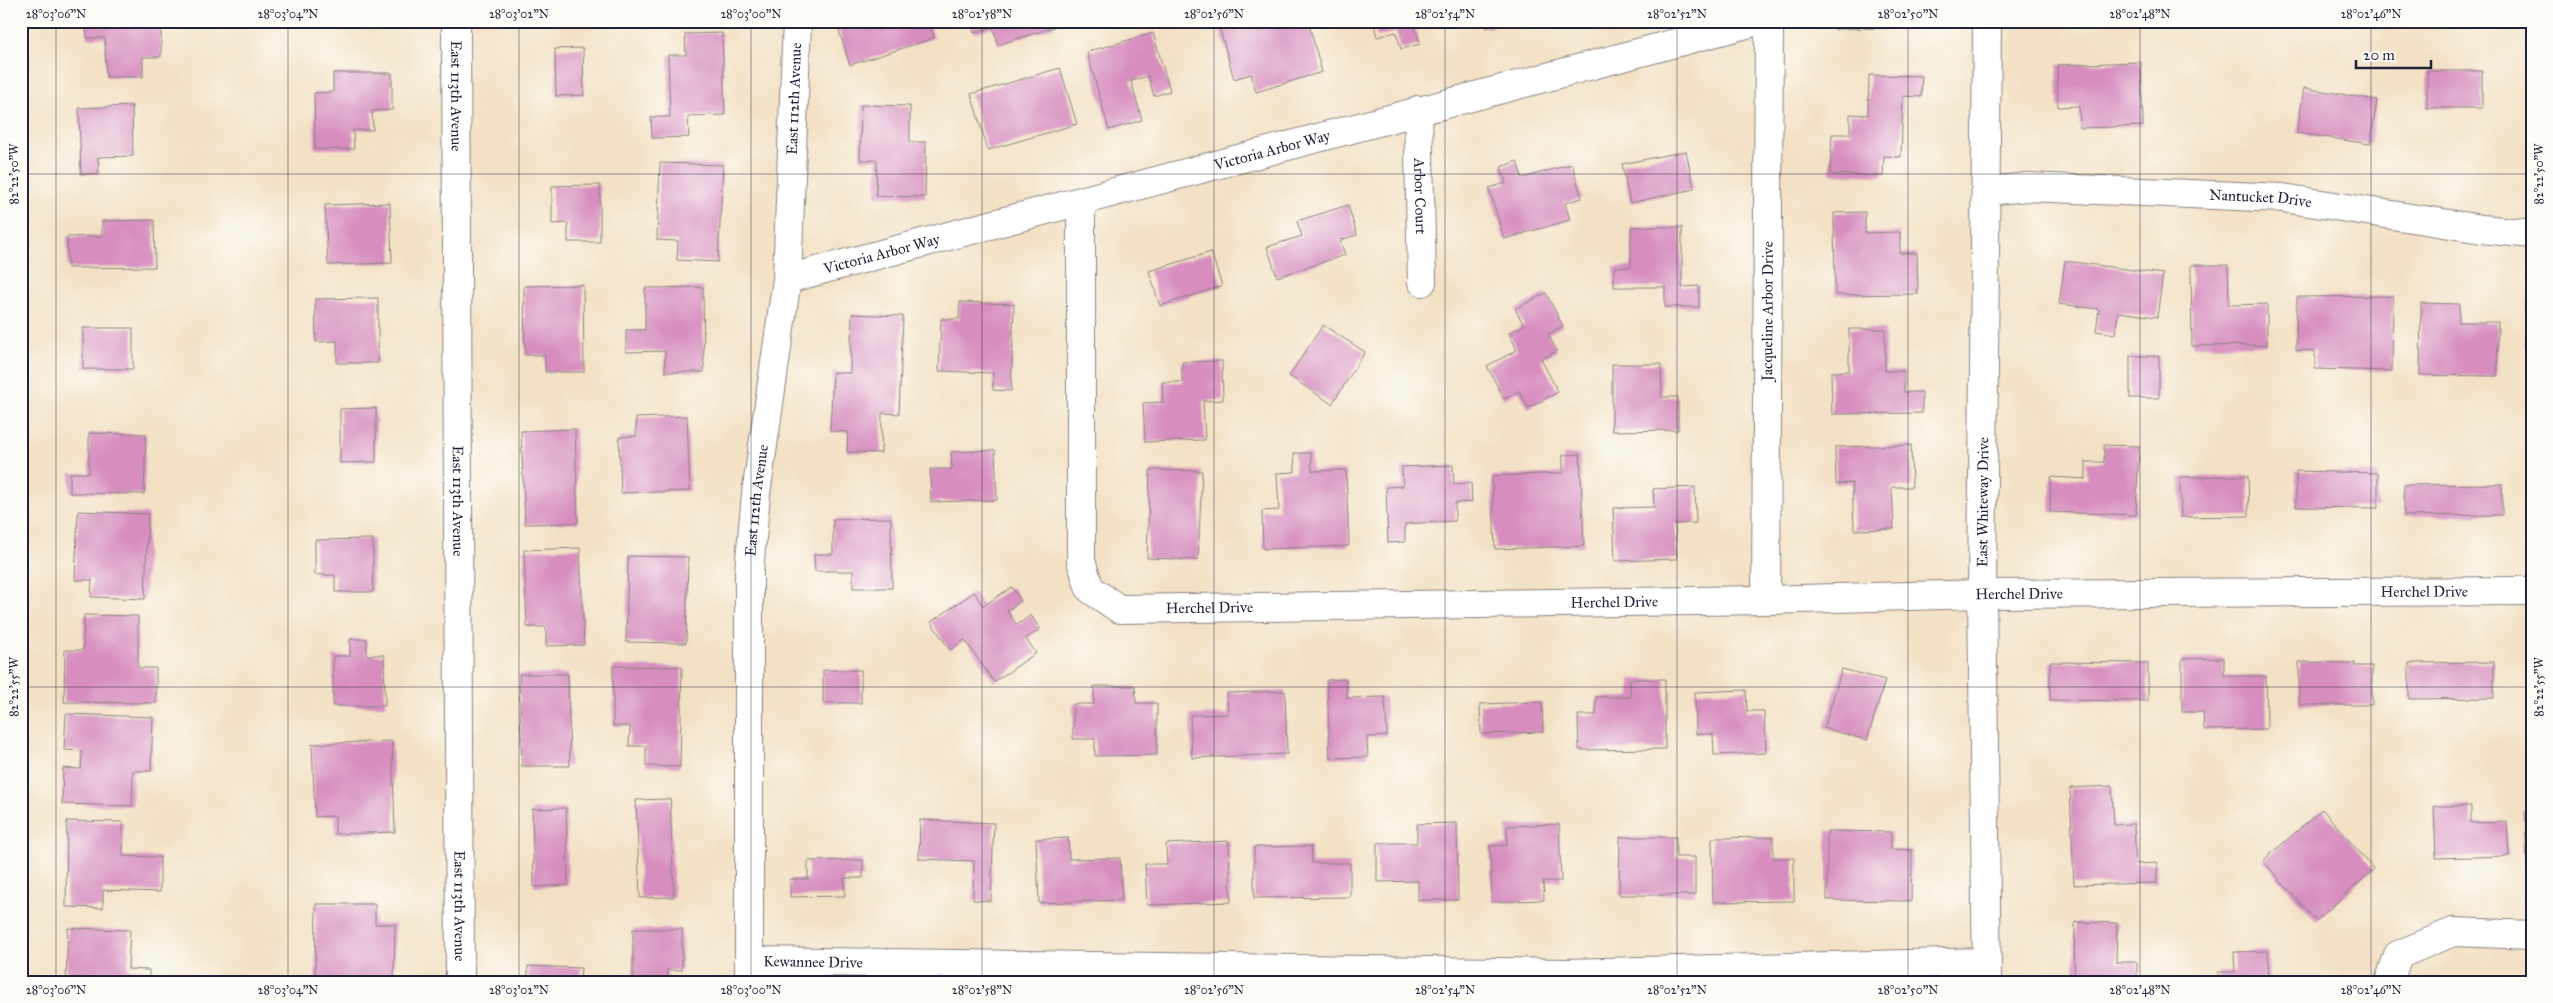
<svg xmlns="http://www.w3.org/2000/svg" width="2553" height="1003" viewBox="0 0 2553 1003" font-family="'IM FELL Great Primer',serif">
  <rect width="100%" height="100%" fill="#fdfcf7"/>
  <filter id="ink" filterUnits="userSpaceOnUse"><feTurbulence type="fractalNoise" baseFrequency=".02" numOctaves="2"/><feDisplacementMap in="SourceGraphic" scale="10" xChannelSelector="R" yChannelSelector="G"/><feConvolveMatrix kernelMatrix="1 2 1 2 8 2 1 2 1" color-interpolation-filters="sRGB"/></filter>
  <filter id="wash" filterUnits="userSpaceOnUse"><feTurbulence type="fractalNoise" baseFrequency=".0096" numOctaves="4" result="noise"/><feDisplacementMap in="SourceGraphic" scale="20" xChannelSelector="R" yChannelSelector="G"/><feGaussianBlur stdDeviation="1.12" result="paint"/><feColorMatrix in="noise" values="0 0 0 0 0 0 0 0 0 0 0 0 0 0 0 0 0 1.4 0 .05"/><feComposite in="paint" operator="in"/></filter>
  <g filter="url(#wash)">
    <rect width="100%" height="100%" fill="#f3e1c5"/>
    <g id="blocks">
      <g fill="#d78ebf">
        <polygon points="86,21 161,21 161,57 143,57 143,77 106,77 105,38 87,38"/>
        <polygon points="836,21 929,21 934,38 850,65"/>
        <polygon points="971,21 1052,21 1054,27 998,45 993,27 974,33"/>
        <polygon points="1237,21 1308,21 1322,72 1256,92 1251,74 1234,79 1219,26"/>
        <polygon points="1373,21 1413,21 1420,44 1401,49 1396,32 1377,37"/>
        <polygon points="1484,21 1509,21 1509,22 1486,28"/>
        <polygon points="1834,21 1887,21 1887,28 1835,29"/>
        <polygon points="722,33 725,115 688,116 689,137 652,138 651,117 670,117 668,55 686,55 685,34"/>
        <polygon points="1153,33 1170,91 1154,96 1148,76 1131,81 1142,120 1109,130 1087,52"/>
        <polygon points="583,48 584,95 556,96 555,49"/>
        <polygon points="2141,62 2143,126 2080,128 2079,106 2058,107 2057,65"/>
        <polygon points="1060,68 1077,124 988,150 971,94"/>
        <rect x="2427" y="71" width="55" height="37"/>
        <polygon points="333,73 392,73 392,110 372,111 373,130 353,130 354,149 315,149 314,93 333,92"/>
        <polygon points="1869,75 1922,76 1921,97 1903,96 1901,157 1884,156 1883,176 1830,174 1832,134 1850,134 1850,114 1868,115"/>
        <polygon points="2304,88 2377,100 2370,144 2297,133"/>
        <polygon points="861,105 910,106 910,142 926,142 925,197 876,196 877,160 860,160"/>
        <polygon points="132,106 133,156 98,157 99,174 81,174 79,108"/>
        <polygon points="1686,151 1694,189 1630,203 1622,164"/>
        <polygon points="1517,161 1522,178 1572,164 1582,198 1565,203 1570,220 1504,239 1489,188 1506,183 1501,167"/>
        <polygon points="660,163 723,165 718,262 677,260 678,241 657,240"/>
        <polygon points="600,185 600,242 568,242 568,223 552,224 552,186"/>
        <polygon points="390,203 392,263 328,265 325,205"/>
        <polygon points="1348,205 1357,235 1340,240 1345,255 1277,277 1267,247 1302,236 1297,221"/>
        <polygon points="1865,212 1865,233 1900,232 1900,253 1917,253 1918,294 1835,295 1834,213"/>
        <polygon points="154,220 155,267 68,268 67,237 102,236 102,221"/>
        <polygon points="1631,227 1682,227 1682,287 1699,286 1699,307 1665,307 1665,287 1614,287 1614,267 1631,267"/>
        <polygon points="1211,252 1222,286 1160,306 1149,271"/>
        <polygon points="2065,261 2163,274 2157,317 2118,312 2115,334 2096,331 2099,309 2059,304"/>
        <polygon points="2191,265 2228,265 2229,305 2267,304 2267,345 2192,346"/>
        <polygon points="583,285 584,372 545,372 545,355 525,355 524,286"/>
        <polygon points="703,287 704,372 665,372 665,351 626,352 626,330 645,330 645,288"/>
        <polygon points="1546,293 1563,326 1548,334 1557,351 1541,359 1558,392 1528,408 1519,391 1504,399 1487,366 1517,350 1509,333 1524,325 1515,309"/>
        <polygon points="2393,296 2392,371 2315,369 2315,351 2296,350 2297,297"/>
        <polygon points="378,298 378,363 337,363 337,341 316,342 315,299"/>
        <polygon points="960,302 1014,304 1011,391 993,390 993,373 939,371 941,319 959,319"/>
        <polygon points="2421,303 2459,304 2459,322 2498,322 2497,376 2420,375"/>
        <polygon points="2527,303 2532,303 2532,346 2525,346"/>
        <polygon points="852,314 903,316 899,414 882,413 881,453 847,452 848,432 830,431 833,372 850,373"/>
        <polygon points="1323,325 1365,352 1332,404 1289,376"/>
        <rect x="83" y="328" width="50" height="41"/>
        <polygon points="1849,329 1885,329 1885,371 1904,371 1904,392 1922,392 1922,413 1832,414 1831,372 1849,371"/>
        <rect x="2130" y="356" width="29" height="42"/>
        <polygon points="1222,361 1223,400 1203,401 1205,440 1145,442 1143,403 1163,402 1162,382 1182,382 1182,362"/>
        <polygon points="1612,364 1661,364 1662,397 1678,397 1678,430 1612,431"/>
        <polygon points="376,408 376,462 340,463 340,409"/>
        <polygon points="687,416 690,491 621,493 619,437 636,436 636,418"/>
        <polygon points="575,429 578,523 525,524 521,431"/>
        <polygon points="89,433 146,434 144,494 70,493 70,473 89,473"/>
        <polygon points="1911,445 1912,487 1892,487 1894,529 1854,530 1852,483 1836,484 1835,447"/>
        <polygon points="2104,445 2139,446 2136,515 2050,512 2051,477 2086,479 2086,462 2104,462"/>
        <polygon points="995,450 997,500 931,502 930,469 952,469 951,452"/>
        <polygon points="1294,453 1311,453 1312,471 1346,470 1349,546 1263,549 1262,511 1279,510 1277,473 1295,472"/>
        <polygon points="1580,454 1584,546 1495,549 1492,476 1563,473 1563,455"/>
        <polygon points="1453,465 1454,484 1471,483 1472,502 1455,503 1455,521 1405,524 1405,542 1388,543 1386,487 1403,486 1402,467"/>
        <polygon points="1150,470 1202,471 1198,560 1147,558"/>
        <polygon points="2296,471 2378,473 2378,508 2296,507"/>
        <polygon points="2248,476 2249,516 2181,517 2180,477"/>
        <polygon points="2502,484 2502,515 2404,516 2404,485"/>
        <polygon points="1695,487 1696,523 1675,524 1677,559 1615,561 1613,508 1654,507 1653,489"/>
        <polygon points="78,511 148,514 145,599 91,597 92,580 75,580"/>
        <polygon points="891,518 892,588 853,588 853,571 815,571 814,554 833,554 833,519"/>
        <polygon points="373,539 373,592 335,592 335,575 315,575 315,540"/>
        <polygon points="580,548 584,645 546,646 546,627 527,627 524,550"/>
        <polygon points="628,556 688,557 686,643 626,642"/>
        <polygon points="1012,587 1021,601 1007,611 1017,625 1031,615 1040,629 1026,639 1036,653 994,682 965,640 950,650 931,622 974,592 983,606"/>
        <polygon points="84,615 138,616 138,668 156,668 156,703 64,702 65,650 83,650"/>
        <polygon points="350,639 367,639 367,655 384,655 385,706 333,706 333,656 350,656"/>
        <polygon points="2224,658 2224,676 2266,676 2267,729 2204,730 2203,712 2182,712 2182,659"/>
        <polygon points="2050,662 2148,663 2148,701 2050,700"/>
        <polygon points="2299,662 2355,663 2355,666 2372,666 2372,705 2299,705"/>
        <polygon points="2494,662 2494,698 2409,699 2409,663"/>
        <polygon points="613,666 682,667 680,767 646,766 646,746 629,746 630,726 613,726"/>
        <polygon points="1842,669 1885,680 1867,740 1824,728"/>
        <rect x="823" y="670" width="38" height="33"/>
        <polygon points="519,674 568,674 570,766 522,766"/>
        <polygon points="1346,679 1347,698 1385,697 1387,736 1367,737 1368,757 1330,758 1327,680"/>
        <polygon points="1630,679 1665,679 1665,749 1579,750 1578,715 1596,715 1596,697 1630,697"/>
        <polygon points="1094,686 1135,686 1136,703 1157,703 1157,755 1095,756 1095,739 1073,739 1073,704 1094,704"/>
        <polygon points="1746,690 1747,711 1764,711 1766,753 1714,755 1713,734 1696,734 1695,692"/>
        <polygon points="1285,691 1287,754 1192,758 1190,715 1228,714 1227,693"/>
        <polygon points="1542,702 1543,732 1481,734 1480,704"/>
        <polygon points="66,714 153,717 151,771 133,771 132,806 62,804 63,768 81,769 82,751 64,750"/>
        <polygon points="392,741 395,832 335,834 335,816 315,817 312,744"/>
        <polygon points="2112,786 2114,825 2134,824 2136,864 2157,863 2157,883 2074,885 2070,788"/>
        <polygon points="670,799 674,897 640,898 636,800"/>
        <polygon points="2434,806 2471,806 2471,823 2507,822 2509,856 2436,858"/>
        <polygon points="566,808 568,885 534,887 532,809"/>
        <polygon points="2322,809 2374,869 2316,921 2263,861"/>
        <polygon points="2532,811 2532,866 2527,867 2525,812"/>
        <polygon points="920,820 994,823 991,901 973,900 974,861 919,859"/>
        <polygon points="67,821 123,822 123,856 160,857 160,892 103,890 103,908 66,907"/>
        <polygon points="1457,823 1458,900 1418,900 1418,881 1377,882 1377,843 1417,843 1417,824"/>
        <polygon points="1559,824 1561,881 1543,881 1544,900 1492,902 1490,846 1507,845 1507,826"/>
        <polygon points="1827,831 1891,832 1891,849 1912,850 1911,901 1827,900"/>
        <polygon points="1620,837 1676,837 1676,857 1695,857 1695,895 1619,895"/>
        <polygon points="1773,837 1773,858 1794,858 1794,901 1713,902 1712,838"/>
        <polygon points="1068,838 1069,859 1120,858 1122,900 1039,903 1036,839"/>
        <polygon points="1229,841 1231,902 1147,905 1145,864 1167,864 1166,844"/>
        <polygon points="1311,846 1312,863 1350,863 1350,897 1254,898 1254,847"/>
        <polygon points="863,860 863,878 844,878 845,896 790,897 790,879 808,879 808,861"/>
        <polygon points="316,904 375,904 375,924 395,924 394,982 315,982"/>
        <polygon points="2075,922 2117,923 2116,962 2137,962 2137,982 2074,982"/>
        <polygon points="68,928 130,930 128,969 149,970 149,982 66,982"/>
        <polygon points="633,929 682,929 682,970 667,970 668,982 633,982"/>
        <polygon points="2268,951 2269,982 2218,982 2218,972 2235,972 2234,952"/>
        <polygon points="528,966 581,968 580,982 528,982"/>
      </g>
    </g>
  </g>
  <g filter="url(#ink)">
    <use href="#blocks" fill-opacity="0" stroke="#8a8280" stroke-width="1"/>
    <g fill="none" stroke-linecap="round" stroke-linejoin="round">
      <defs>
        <g id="street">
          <path id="s1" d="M456 21 460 982"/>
          <path id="s2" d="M1418 110 1422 282"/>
          <path id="s3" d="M1987 191 2027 187 2283 198 2482 229 2532 234"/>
          <path id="s4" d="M1081 202V561L1090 589 1119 609 1766 600 1982 594 2532 591"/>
          <path id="s5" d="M787 279 1758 21"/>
          <path id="s6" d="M1766 600 1769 21"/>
          <path id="s7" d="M749 961 1565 973 1987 962"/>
          <path id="s8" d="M749 982V571L756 494 787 279 797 21"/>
          <path id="s9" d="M1987 982 1982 594 1987 21"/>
          <polyline points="2389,982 2398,955 2453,932 2532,935"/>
        </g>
      </defs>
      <use href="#street" stroke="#8a8280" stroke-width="30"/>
      <use href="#street" stroke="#fff" stroke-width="28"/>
    </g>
  </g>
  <path fill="none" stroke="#22223b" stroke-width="1" stroke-opacity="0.45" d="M56 21V982M288 21V982M519 21V982M751 21V982M982 21V982M1214 21V982M1445 21V982M1677 21V982M1908 21V982M2140 21V982M2371 21V982M21 174H2532M21 687H2532"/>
  <g text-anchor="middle" stroke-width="4" stroke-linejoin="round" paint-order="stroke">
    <g font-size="15" fill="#22223b" stroke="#fdfcf7">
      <text dy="5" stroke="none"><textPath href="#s1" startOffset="75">East 113th Avenue</textPath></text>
      <text dy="5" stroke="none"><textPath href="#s8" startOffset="886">East 112th Avenue</textPath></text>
      <text dy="5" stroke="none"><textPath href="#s5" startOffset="502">Victoria Arbor Way</textPath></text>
      <text dy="5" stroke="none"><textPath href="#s2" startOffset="86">Arbor Court</textPath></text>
      <text dy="5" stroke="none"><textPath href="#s3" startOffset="274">Nantucket Drive</textPath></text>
      <text dy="5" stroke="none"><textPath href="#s5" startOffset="98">Victoria Arbor Way</textPath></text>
      <text dy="5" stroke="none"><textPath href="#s6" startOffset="289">Jacqueline Arbor Drive</textPath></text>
      <text dy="5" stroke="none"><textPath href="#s8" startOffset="482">East 112th Avenue</textPath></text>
      <text dy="5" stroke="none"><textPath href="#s1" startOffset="480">East 113th Avenue</textPath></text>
      <text dy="5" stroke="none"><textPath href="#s9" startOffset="480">East Whiteway Drive</textPath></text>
      <text dy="5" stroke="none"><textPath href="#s4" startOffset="1729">Herchel Drive</textPath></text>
      <text dy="5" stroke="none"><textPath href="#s4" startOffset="1324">Herchel Drive</textPath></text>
      <text dy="5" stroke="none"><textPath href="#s4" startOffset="919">Herchel Drive</textPath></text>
      <text dy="5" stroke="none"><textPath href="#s4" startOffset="514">Herchel Drive</textPath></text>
      <text dy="5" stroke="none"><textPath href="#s1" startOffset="885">East 113th Avenue</textPath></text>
      <text dy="5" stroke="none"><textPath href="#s7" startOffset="64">Kewannee Drive</textPath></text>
    </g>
  </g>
  <rect width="2553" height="1003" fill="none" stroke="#fdfcf7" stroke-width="55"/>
  <path d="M2356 60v8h75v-8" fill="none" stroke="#22223b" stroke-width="2.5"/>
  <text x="2363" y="60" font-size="15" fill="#22223b" stroke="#fdfcf7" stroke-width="4" paint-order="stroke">20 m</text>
  <rect x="28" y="28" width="2498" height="948" fill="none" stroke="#22223b" stroke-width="2"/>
  <g font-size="12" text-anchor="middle" fill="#22223b">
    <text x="56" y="18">28°03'06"N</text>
    <text x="288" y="18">28°03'04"N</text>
    <text x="519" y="18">28°03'02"N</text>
    <text x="751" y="18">28°03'00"N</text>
    <text x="982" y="18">28°02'58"N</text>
    <text x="1214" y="18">28°02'56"N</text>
    <text x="1445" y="18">28°02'54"N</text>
    <text x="1677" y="18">28°02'52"N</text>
    <text x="1908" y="18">28°02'50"N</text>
    <text x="2140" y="18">28°02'48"N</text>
    <text x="2371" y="18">28°02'46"N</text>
    <text transform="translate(2539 174) rotate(-90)" y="4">82°22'50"W</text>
    <text transform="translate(14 174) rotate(-90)" y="4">82°22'50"W</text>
    <text transform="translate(2539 687) rotate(-90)" y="4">82°22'55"W</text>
    <text transform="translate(14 687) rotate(-90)" y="4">82°22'55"W</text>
    <text x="56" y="994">28°03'06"N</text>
    <text x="288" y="994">28°03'04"N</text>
    <text x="519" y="994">28°03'02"N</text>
    <text x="751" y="994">28°03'00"N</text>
    <text x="982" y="994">28°02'58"N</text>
    <text x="1214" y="994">28°02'56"N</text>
    <text x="1445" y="994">28°02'54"N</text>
    <text x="1677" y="994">28°02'52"N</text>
    <text x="1908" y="994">28°02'50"N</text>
    <text x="2140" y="994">28°02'48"N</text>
    <text x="2371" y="994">28°02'46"N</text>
  </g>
</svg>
